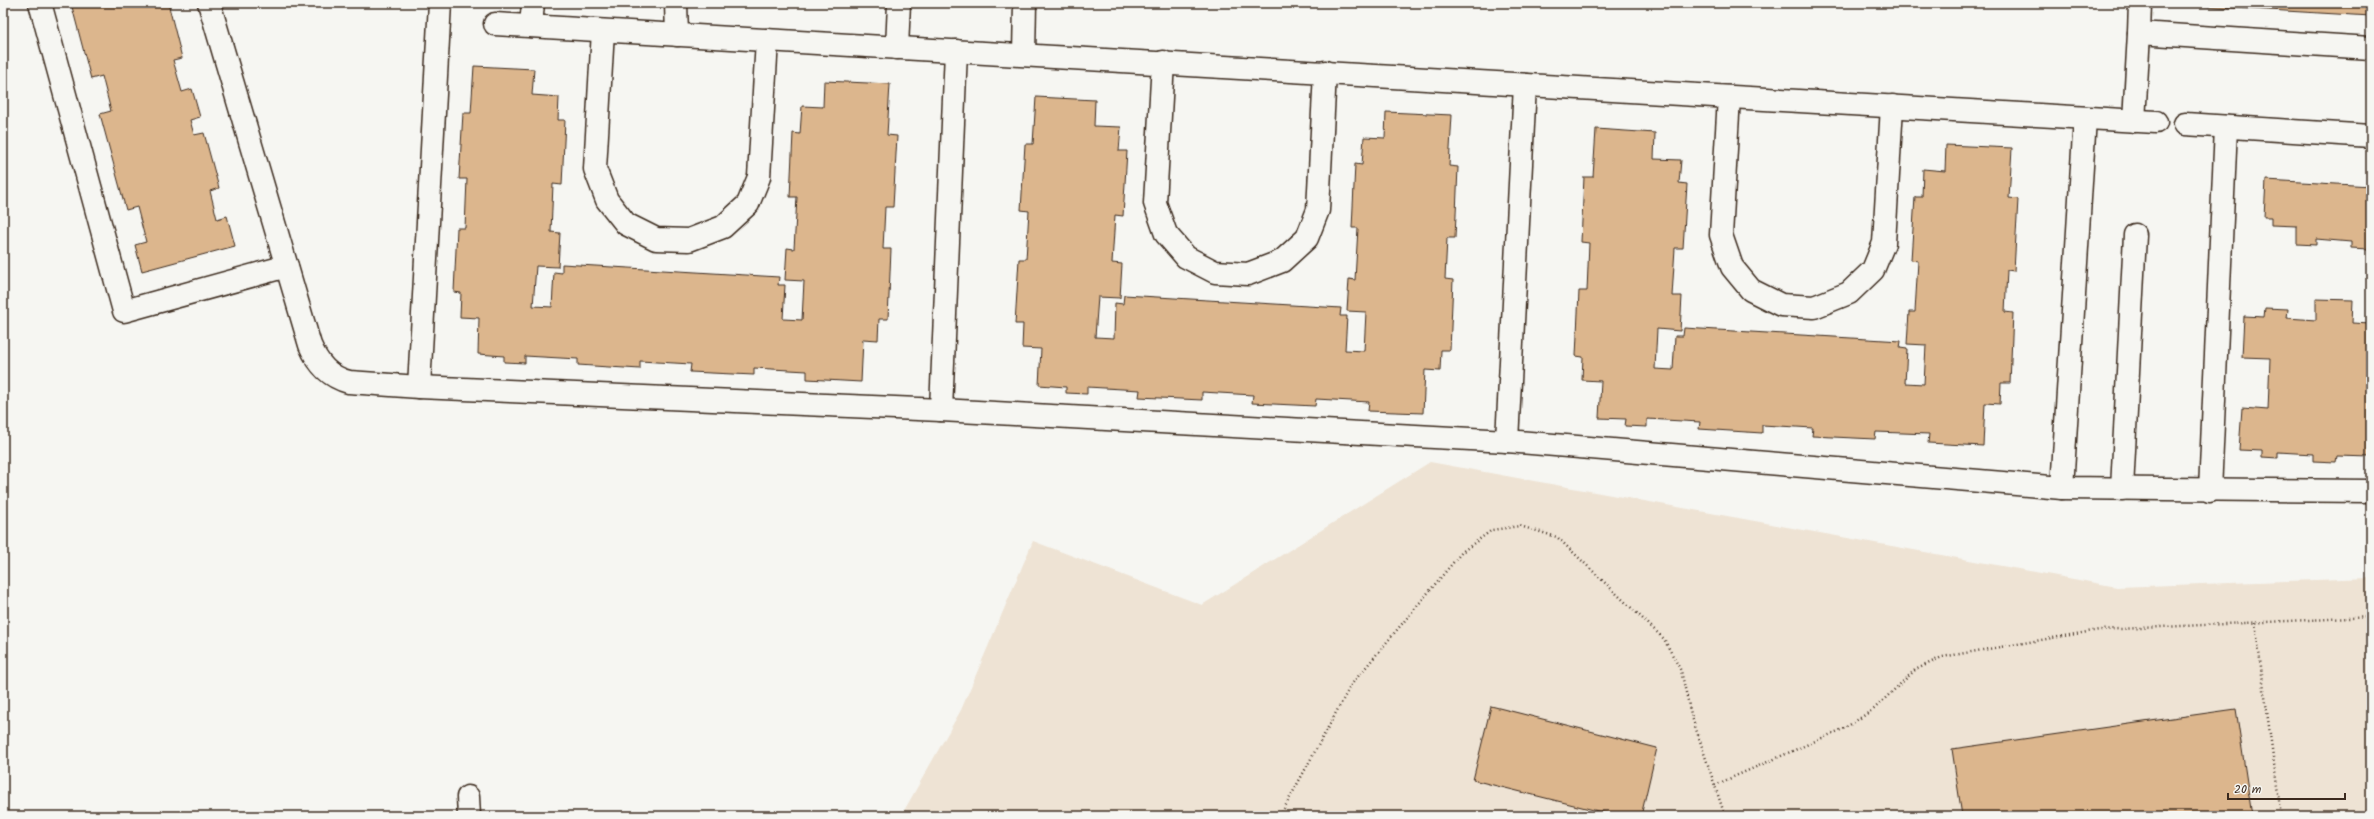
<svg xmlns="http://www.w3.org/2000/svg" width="2374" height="819" viewBox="0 0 2374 819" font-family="Kalam,sans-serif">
  <rect width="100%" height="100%" fill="#f6f6f2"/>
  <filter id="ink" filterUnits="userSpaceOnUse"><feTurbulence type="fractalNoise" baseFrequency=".025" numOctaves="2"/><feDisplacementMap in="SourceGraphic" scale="8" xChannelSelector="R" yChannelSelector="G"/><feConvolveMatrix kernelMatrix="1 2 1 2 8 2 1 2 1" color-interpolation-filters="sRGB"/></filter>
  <g filter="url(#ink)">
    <polygon fill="#eee3d4" points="1430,462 2117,587 2371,578 2371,816 901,816 961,710 1033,541 1202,605"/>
    <g fill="#dcb68d" stroke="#3b2a1e">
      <polygon points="71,3 168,3 182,58 173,60 182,92 192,89 200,117 190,120 194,135 204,133 219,188 210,191 217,219 227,216 235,246 142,271 135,245 146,242 137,207 126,210 100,114 111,111 102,76 91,79"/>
      <polygon points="2165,3 2371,3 2371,16 2165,4"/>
      <polygon points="474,66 534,69 532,95 559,97 558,120 565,120 562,185 553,184 551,232 560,233 558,267 536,266 533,306 552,307 554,272 562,273 562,264 779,277 778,285 785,285 783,319 802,320 804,281 785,280 787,248 794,249 797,197 790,197 793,133 800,134 802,106 823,107 824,81 890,84 887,135 897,136 893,207 885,207 883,249 891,249 888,319 879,319 878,340 863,339 861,382 807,379 807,371 754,368 754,375 690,372 691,364 640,361 640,369 578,365 578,359 525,356 525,363 504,362 504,356 478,354 479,318 460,317 461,293 454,292 457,228 465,228 467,179 459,179 463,113 471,113"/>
      <polygon points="1036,97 1095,100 1094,126 1121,127 1119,151 1127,151 1123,216 1115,215 1112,263 1122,264 1120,298 1098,297 1095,337 1114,338 1115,303 1123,304 1124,295 1341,308 1340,316 1347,316 1345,350 1364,351 1366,312 1347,311 1349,279 1355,280 1358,228 1352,228 1355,164 1362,165 1364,137 1385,138 1386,112 1452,115 1449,166 1458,167 1455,238 1447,238 1445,279 1453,280 1450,350 1441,350 1440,371 1425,370 1423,413 1368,411 1369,402 1316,399 1315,406 1252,403 1253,395 1202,392 1202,400 1139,397 1140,390 1087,387 1087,394 1066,393 1066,387 1039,385 1041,349 1022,348 1023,324 1015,324 1019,259 1026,259 1029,211 1021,210 1025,144 1033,144"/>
      <polygon points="1596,129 1655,133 1654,159 1681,160 1679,183 1687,184 1683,248 1675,248 1672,296 1682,296 1680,331 1657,329 1655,369 1673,370 1675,336 1683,336 1684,328 1901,341 1900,348 1907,349 1905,383 1924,384 1926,345 1907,344 1909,312 1915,312 1918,261 1911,260 1915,197 1922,197 1923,169 1945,171 1946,145 2012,148 2009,198 2018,199 2014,271 2007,270 2005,312 2013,313 2010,383 2001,383 2000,404 1985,403 1983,446 1928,443 1929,434 1876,432 1875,439 1812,436 1813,428 1762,425 1762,433 1699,429 1700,422 1647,419 1647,427 1625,426 1626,419 1599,418 1601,381 1582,380 1583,357 1576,356 1579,291 1587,291 1589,243 1581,242 1584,177 1593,177"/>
      <polygon points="2266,180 2371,186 2371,231 2368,249 2351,248 2351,242 2316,239 2316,245 2297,244 2297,226 2271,225 2271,217 2264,217"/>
      <polygon points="2316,299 2353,300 2352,323 2371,324 2371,457 2337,456 2336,462 2313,461 2313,454 2278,452 2278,458 2262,457 2262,451 2239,450 2242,408 2268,410 2270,358 2242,357 2244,316 2264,317 2265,308 2288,309 2287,318 2316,320"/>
      <polygon points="1491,706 1657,748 1641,816 1618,816 1473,780"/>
      <polygon points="2236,709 2252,816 1962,816 1952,749"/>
    </g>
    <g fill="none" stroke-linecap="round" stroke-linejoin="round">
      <defs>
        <g id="minor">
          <polyline points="40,3 124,311 287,266"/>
          <path d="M209 3 310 345C318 364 329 377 349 382L419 387 941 410 1507 441 2062 488 2371 491"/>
          <polyline points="676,3 677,35"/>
          <polyline points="2140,3 2139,33 2371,48"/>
          <polyline points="495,24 2156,122"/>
          <polyline points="531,26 533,3"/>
          <polyline points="603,31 595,169 607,200 626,224 656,239 689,240 723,227 748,204 759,177 767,40"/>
          <polyline points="897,48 899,3"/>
          <polyline points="1024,54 1025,3"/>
          <polyline points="1163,62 1155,203 1166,234 1186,257 1215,272 1248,274 1282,261 1307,238 1318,210 1325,72"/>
          <polyline points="1729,97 1721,235 1732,267 1751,290 1781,305 1814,307 1849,293 1873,270 1884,243 1892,106"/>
          <polyline points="2134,121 2139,33"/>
          <polyline points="2185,124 2371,136"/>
          <polyline points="419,387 440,3"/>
          <polyline points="941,410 956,51"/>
          <polyline points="1507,441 1525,85"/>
          <polyline points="2062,488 2085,118"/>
          <polyline points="2122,489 2135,235"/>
          <polyline points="2210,491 2226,127"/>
          <polyline points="468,797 469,816"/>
        </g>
      </defs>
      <use href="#minor" stroke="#3b2a1e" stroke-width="25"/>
      <g stroke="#3b2a1e" stroke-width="2.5" stroke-dasharray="1 3" stroke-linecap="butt">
        <polyline points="2255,622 2281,816"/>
        <polyline points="1715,785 1845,728 1874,709 1915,670 1942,657 2099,630 2371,617"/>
        <polyline points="1280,816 1351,685 1462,552 1492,530 1520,526 1557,537 1664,639 1681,671 1691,714 1725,816"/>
      </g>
      <use href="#minor" stroke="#f6f6f2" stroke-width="22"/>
    </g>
  </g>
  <rect width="2374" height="819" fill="none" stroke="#f6f6f2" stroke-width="16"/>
  <rect x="8" y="8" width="2358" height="803" fill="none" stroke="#3b2a1e" stroke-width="1.5" filter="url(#ink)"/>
  <path d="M2228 793v6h117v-6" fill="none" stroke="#3b2a1e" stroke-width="2"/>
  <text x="2234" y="793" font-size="12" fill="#3b2a1e" stroke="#f6f6f2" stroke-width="3" paint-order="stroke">20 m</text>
</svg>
